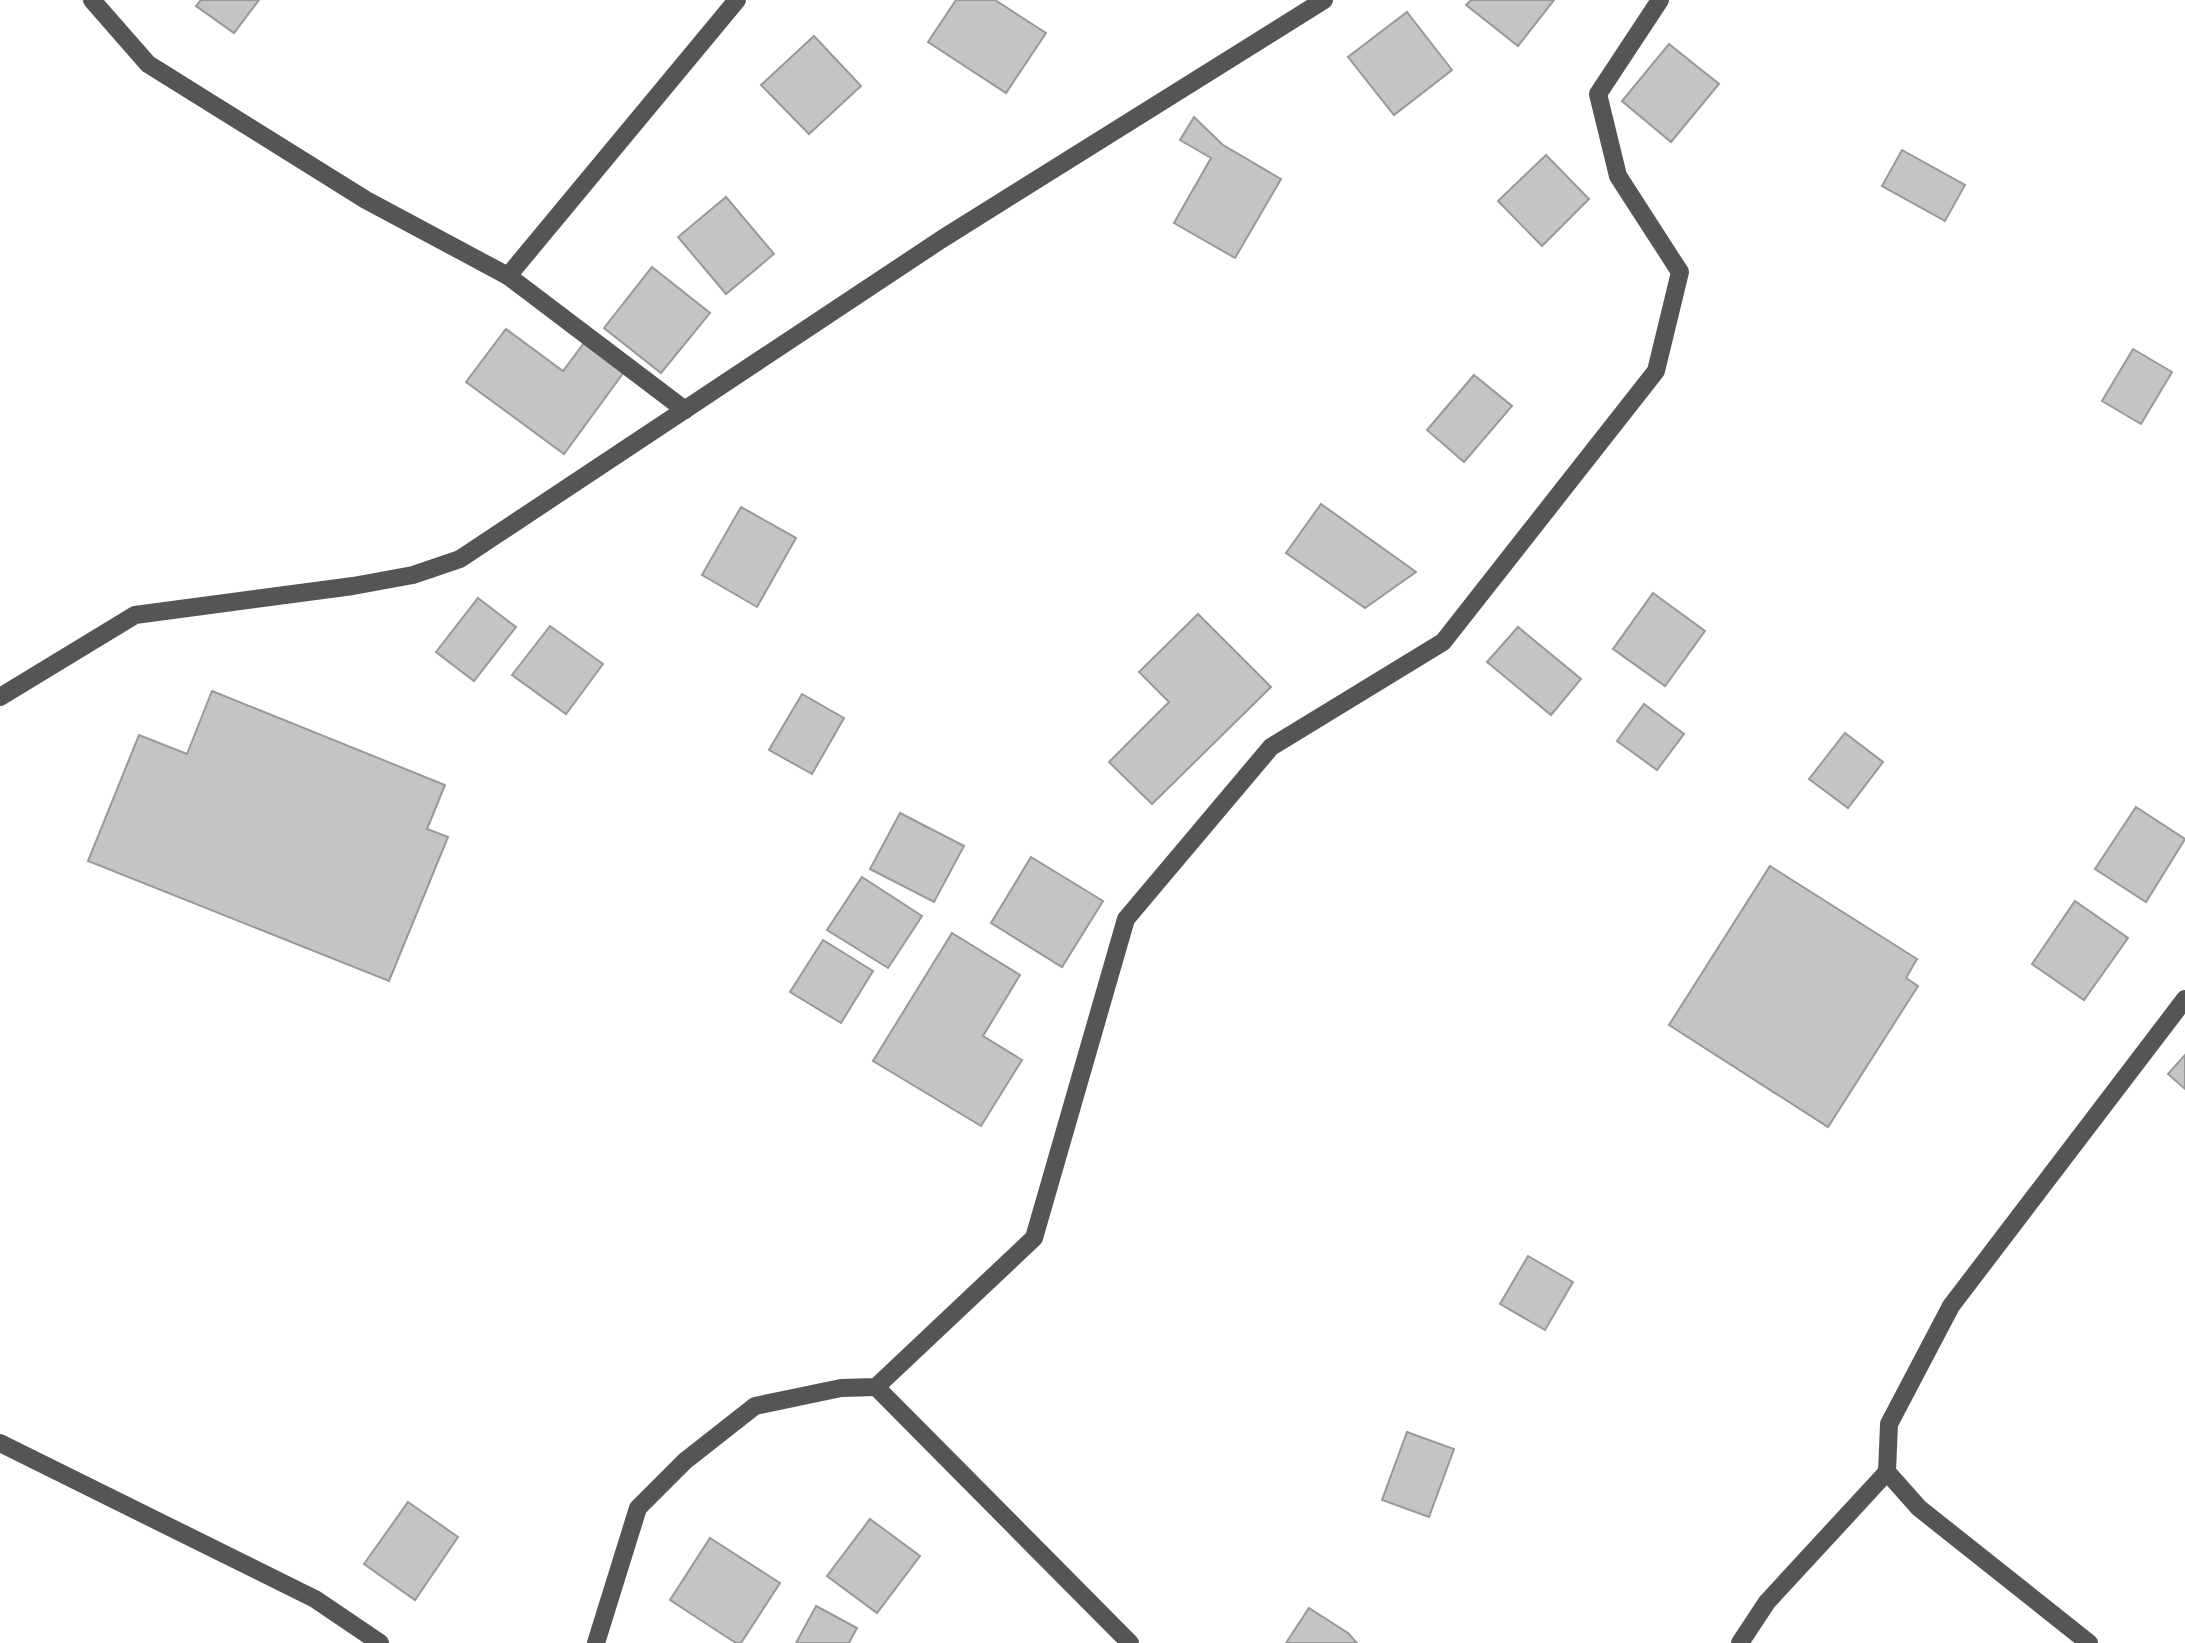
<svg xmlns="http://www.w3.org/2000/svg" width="2185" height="1643" viewBox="0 0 2185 1643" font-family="Montserrat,sans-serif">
  <rect width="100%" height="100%" fill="#fff"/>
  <g fill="#c4c4c4" stroke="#999" stroke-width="2">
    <polygon points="201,0 259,0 234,33 196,6"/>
    <polygon points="956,0 995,0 1046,33 1006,93 928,42"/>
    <polygon points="1471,0 1554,0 1518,46 1466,5"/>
    <polygon points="1407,12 1452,70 1394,115 1348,57"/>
    <polygon points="814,36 861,86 809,134 761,85"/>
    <polygon points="1669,44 1719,84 1671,142 1622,101"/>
    <polygon points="1194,117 1223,145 1281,179 1235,258 1174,223 1211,158 1180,140"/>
    <polygon points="1902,150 1965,185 1945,221 1882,186"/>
    <polygon points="1546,155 1589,199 1542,246 1498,201"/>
    <polygon points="726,197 774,254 726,294 678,237"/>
    <polygon points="652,267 710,313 661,373 604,328"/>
    <polygon points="506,329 563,371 584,343 624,372 564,454 466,382"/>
    <polygon points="2133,349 2172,372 2141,424 2102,401"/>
    <polygon points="1474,375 1512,406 1464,462 1427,430"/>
    <polygon points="1321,504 1416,572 1365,608 1286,553"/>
    <polygon points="741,507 796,538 757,607 702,575"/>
    <polygon points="1653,593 1705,631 1665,686 1613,649"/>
    <polygon points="478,598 516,627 474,681 436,652"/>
    <polygon points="1198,614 1271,687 1152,804 1109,762 1169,702 1139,672"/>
    <polygon points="550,626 603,664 566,714 512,675"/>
    <polygon points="1518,627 1581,679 1551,715 1487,662"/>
    <polygon points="212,691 445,785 427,829 448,837 389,981 88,861 139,735 187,754"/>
    <polygon points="802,694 844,718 812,774 769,750"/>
    <polygon points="1644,704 1684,734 1657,770 1617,741"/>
    <polygon points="1845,733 1883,762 1848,808 1809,779"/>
    <polygon points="2136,807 2185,839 2146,902 2095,869"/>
    <polygon points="900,813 964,846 934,902 870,869"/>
    <polygon points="1031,857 1103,901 1062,967 991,923"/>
    <polygon points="1770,866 1917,959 1906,978 1918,986 1828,1127 1669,1025"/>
    <polygon points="862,877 922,916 888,968 827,930"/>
    <polygon points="2075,901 2128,938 2084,1000 2032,964"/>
    <polygon points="952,933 1020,975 983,1036 1022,1060 981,1126 873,1061"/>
    <polygon points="823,940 873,971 841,1023 790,992"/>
    <polygon points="2185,1055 2185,1089 2168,1074"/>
    <polygon points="1528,1256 1573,1282 1545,1330 1500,1304"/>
    <polygon points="1407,1432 1454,1449 1429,1517 1382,1500"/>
    <polygon points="408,1502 458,1537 415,1600 364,1564"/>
    <polygon points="870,1519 920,1556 877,1613 827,1576"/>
    <polygon points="710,1538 780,1583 741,1643 736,1643 670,1600"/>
    <polygon points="816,1606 857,1628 849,1643 796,1643"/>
    <polygon points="1309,1608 1348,1633 1357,1643 1286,1643"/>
  </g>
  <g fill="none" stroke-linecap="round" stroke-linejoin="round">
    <g stroke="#555" stroke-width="18">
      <polyline points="92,0 148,64 366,200 508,276 685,410"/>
      <polyline points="508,276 737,0"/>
      <polyline points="0,697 135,615 353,586 413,575 460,559 942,239 1324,0"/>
      <polyline points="876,1387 1130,1643"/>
      <polyline points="0,1443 315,1599 380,1643"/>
      <polyline points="596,1643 638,1508 685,1461 755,1406 841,1388 876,1387 1034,1238 1126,919 1271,747 1443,642 1656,371 1680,272 1618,176 1598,94 1660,0"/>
      <polyline points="1740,1643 1767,1602 1887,1472"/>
      <polyline points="2089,1643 1919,1508 1887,1472 1889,1424 1951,1306 2185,999"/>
    </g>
  </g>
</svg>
